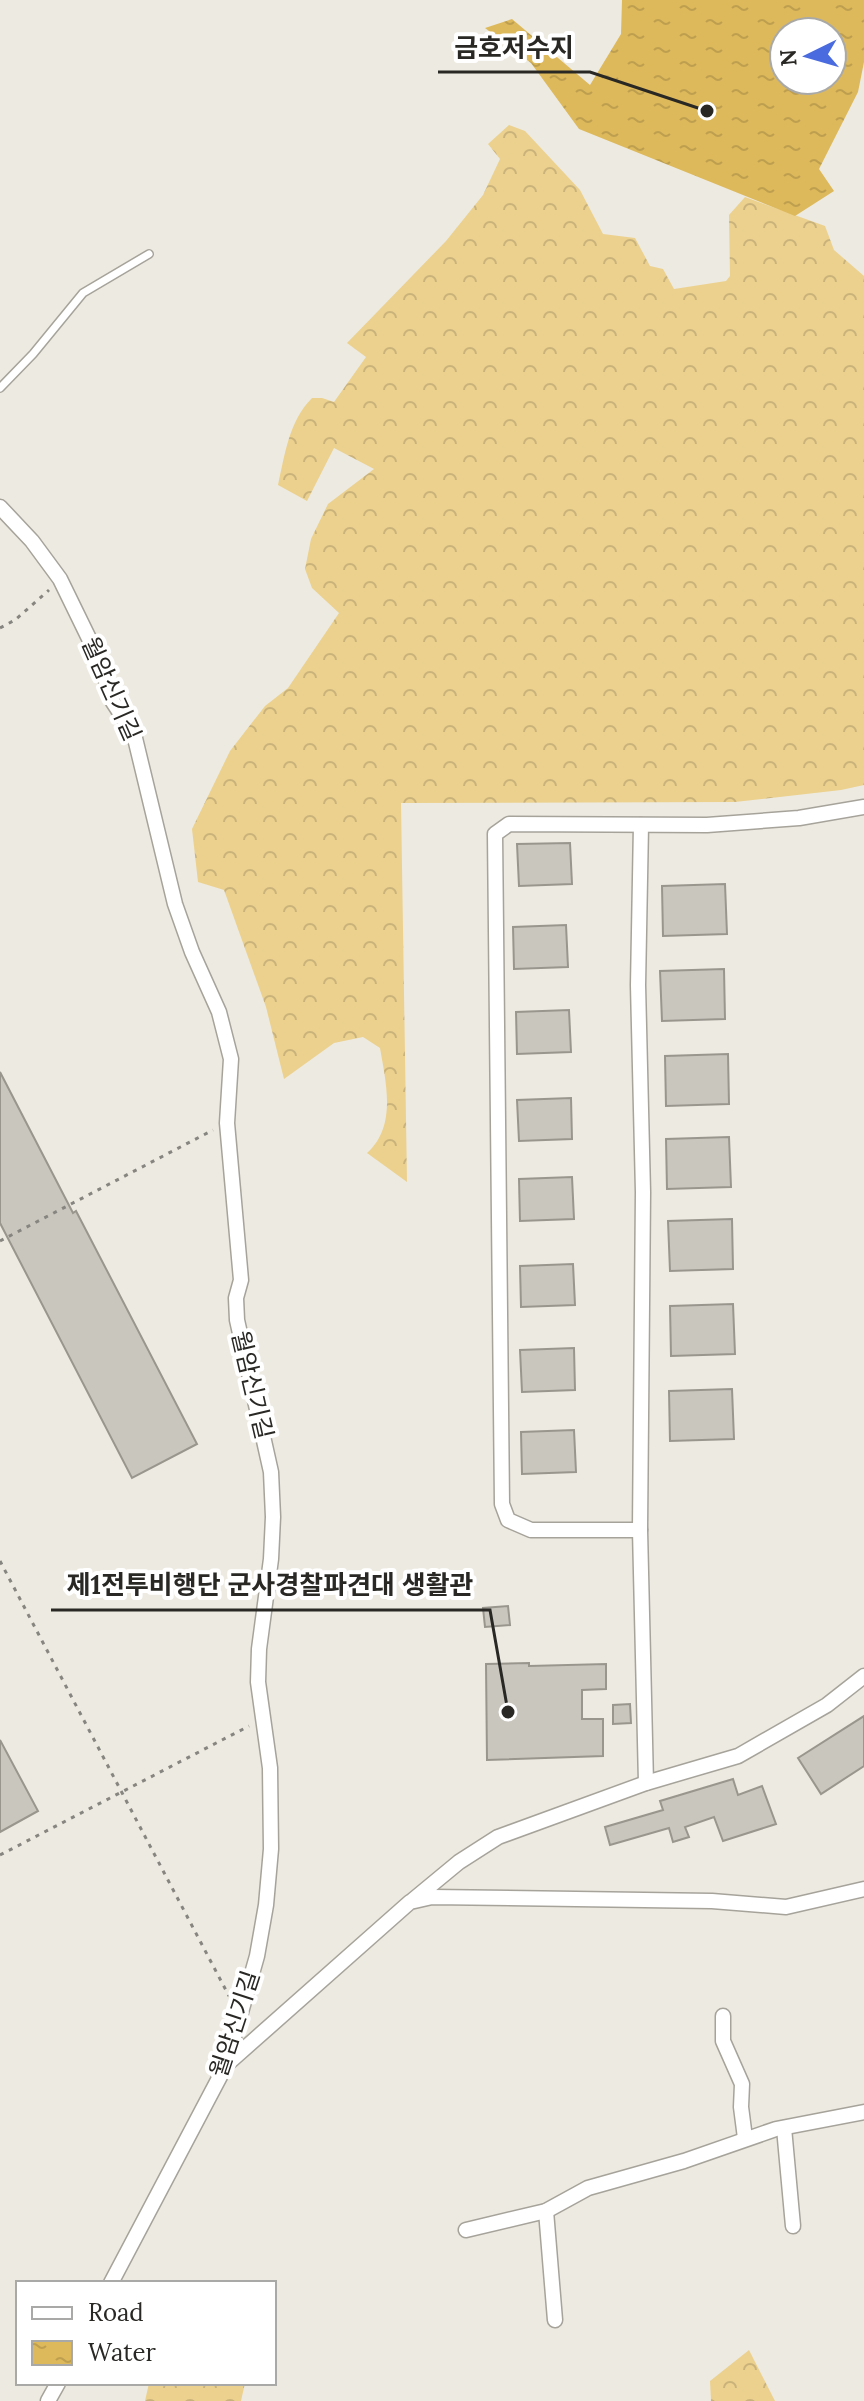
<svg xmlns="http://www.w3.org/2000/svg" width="864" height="2401" viewBox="0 0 864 2401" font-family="Lora,'Noto Sans KR',serif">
  <defs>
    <pattern id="forest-crowns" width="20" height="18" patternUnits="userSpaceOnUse" patternTransform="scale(2)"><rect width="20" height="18" fill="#ecd18e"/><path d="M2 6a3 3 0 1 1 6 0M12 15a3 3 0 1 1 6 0" fill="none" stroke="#cab37a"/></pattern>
    <pattern id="water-ripples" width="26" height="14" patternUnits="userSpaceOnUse" patternTransform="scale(2)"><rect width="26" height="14" fill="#deb95b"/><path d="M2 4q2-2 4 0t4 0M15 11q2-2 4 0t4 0" fill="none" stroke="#be9f4f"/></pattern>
  </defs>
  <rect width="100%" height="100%" fill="#edeae1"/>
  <g fill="url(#forest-crowns)">
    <path d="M509 125 525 131 580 190 603 234 635 238 650 266 663 269 674 289 726 281 730 276 729 215 745 197 825 226 834 250 864 276V785L841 790 735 802 401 803 407 1182 367 1153C397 1126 386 1083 380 1048L363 1037 334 1043 284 1079 266 1007 224 890 198 882 192 829 230 751 265 706 288 688 339 613 312 588 305 569 311 539 328 504 374 469 334 448 307 501 278 485C285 454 289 421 312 398H322L334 402 366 357 347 343 446 241 483 195 500 159 488 144Z"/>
    <polygon points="749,2350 775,2401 711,2401 710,2381"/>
    <polygon points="149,2383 245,2383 241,2401 145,2401"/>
  </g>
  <path fill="url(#water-ripples)" fill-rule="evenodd" d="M622 0H864V62L858 92 819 169 834 191 795 216 579 129 531 63 485 28 512 19 590 85 621 34ZM784 32H832V80H784Z"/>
  <g fill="#c9c6be" stroke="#99968e" stroke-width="2">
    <polygon points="570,843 572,884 519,886 517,844"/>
    <polygon points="725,884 727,934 663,936 662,886"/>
    <polygon points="566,925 568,967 514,969 513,927"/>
    <polygon points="724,969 725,1019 662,1021 660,971"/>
    <polygon points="569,1010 571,1052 517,1054 516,1012"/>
    <polygon points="728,1054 729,1104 666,1106 665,1056"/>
    <polygon points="0,1072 73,1213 76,1211 197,1444 132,1478 0,1223"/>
    <polygon points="571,1098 572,1139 519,1141 517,1100"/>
    <polygon points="729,1137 731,1187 667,1189 666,1139"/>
    <polygon points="572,1177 574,1219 520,1221 519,1179"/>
    <polygon points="732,1219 733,1269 670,1271 668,1221"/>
    <polygon points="573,1264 575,1305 521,1307 520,1266"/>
    <polygon points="733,1304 735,1354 671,1356 670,1306"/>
    <polygon points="574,1348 575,1390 522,1392 520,1350"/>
    <polygon points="732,1389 734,1439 670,1441 669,1391"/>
    <polygon points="574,1430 576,1472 522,1474 521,1432"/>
    <polygon points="508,1606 510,1625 485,1627 483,1608"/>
    <polygon points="529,1663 529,1666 606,1664 606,1689 582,1690 582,1719 603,1719 603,1756 487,1760 486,1664"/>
    <polygon points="630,1704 631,1723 613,1724 613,1705"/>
    <polygon points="864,1716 864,1766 821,1794 798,1758"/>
    <polygon points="0,1740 38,1811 0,1832"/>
    <polygon points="733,1779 738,1795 762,1786 776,1824 723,1841 714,1817 685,1827 689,1837 673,1842 669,1828 610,1845 605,1827 663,1810 660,1801"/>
  </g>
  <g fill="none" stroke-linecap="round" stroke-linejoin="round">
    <defs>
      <polyline id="lane" points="0,388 33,354 83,293 149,254"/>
      <g id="street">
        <polyline points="0,507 32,541 60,579 98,657 113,702 134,734 175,904 192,952 219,1012 231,1059 227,1123 241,1280 236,1298 237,1320 271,1472 273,1517 271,1559 259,1649 258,1682 270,1768 271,1849 266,1905 257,1956 226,2065 111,2283"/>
        <polyline points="641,825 638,985 643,1192 640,1530 646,1783"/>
        <polyline points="640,1530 531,1530 508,1520 502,1504 495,834 509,824 707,825 799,818 864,807"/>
        <polyline points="413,1900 459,1862 498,1837 646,1783 738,1756 827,1705 864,1676"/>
        <polyline points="723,2016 723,2041 742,2084 741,2107 745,2138"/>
        <polyline points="226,2065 410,1902 432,1897 712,1901 786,1907 864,1889"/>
        <polyline points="784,2128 793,2226"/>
        <polyline points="546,2211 555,2320"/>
        <polyline points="466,2230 546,2211 588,2188 684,2161 776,2129 864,2112"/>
        <polyline points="48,2401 58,2383"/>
      </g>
    </defs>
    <use href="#lane" stroke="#a6a39b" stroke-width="10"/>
    <use href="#street" stroke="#a6a39b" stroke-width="17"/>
    <g stroke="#87857f" stroke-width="3" stroke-dasharray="4 6" stroke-linecap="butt">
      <polyline points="0,628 15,620 49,590"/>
      <polyline points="0,1241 213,1130"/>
      <polyline points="0,1561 229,1996"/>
      <polyline points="0,1855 249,1726"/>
    </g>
    <use href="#lane" stroke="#fff" stroke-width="7"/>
    <use href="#street" stroke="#fff" stroke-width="14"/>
  </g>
  <g text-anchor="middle" stroke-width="8" stroke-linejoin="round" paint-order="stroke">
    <g font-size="24" fill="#292825" stroke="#fff">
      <text transform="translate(111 689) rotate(66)" y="8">월암신기길</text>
      <text transform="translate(252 1385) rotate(77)" y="8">월암신기길</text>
      <text transform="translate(235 2024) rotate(-72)" y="8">월암신기길</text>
    </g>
  </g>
  <path fill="none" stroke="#292825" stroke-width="3" d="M707 111L590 72H438M508 1712L490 1610H51"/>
  <g fill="#292825" stroke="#fff" stroke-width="3">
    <circle cx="707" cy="111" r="8"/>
    <circle cx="508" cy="1712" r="8"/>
  </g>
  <g font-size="26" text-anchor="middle" font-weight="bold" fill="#292825" stroke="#fff" stroke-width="8" stroke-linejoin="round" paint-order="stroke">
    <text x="514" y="57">금호저수지</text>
    <text x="270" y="1594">제1전투비행단 군사경찰파견대 생활관</text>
  </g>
  <rect x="16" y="2281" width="260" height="104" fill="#ffffff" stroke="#a9a9a8" stroke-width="2"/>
  <rect x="32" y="2307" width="40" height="12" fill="#ffffff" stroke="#a9a9a8" stroke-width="2"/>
  <text x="88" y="2321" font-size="24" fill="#292825">Road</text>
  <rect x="32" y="2341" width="40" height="24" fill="url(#water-ripples)" stroke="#a9a9a8" stroke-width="2"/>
  <text x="88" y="2361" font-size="24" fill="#292825">Water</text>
  <g transform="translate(808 56) rotate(265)"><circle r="38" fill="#ffffff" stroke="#a9a9a8" stroke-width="2"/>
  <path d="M0-6L14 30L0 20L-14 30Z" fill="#4a6bdf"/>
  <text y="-12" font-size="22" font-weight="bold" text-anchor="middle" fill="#292825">N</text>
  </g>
</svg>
